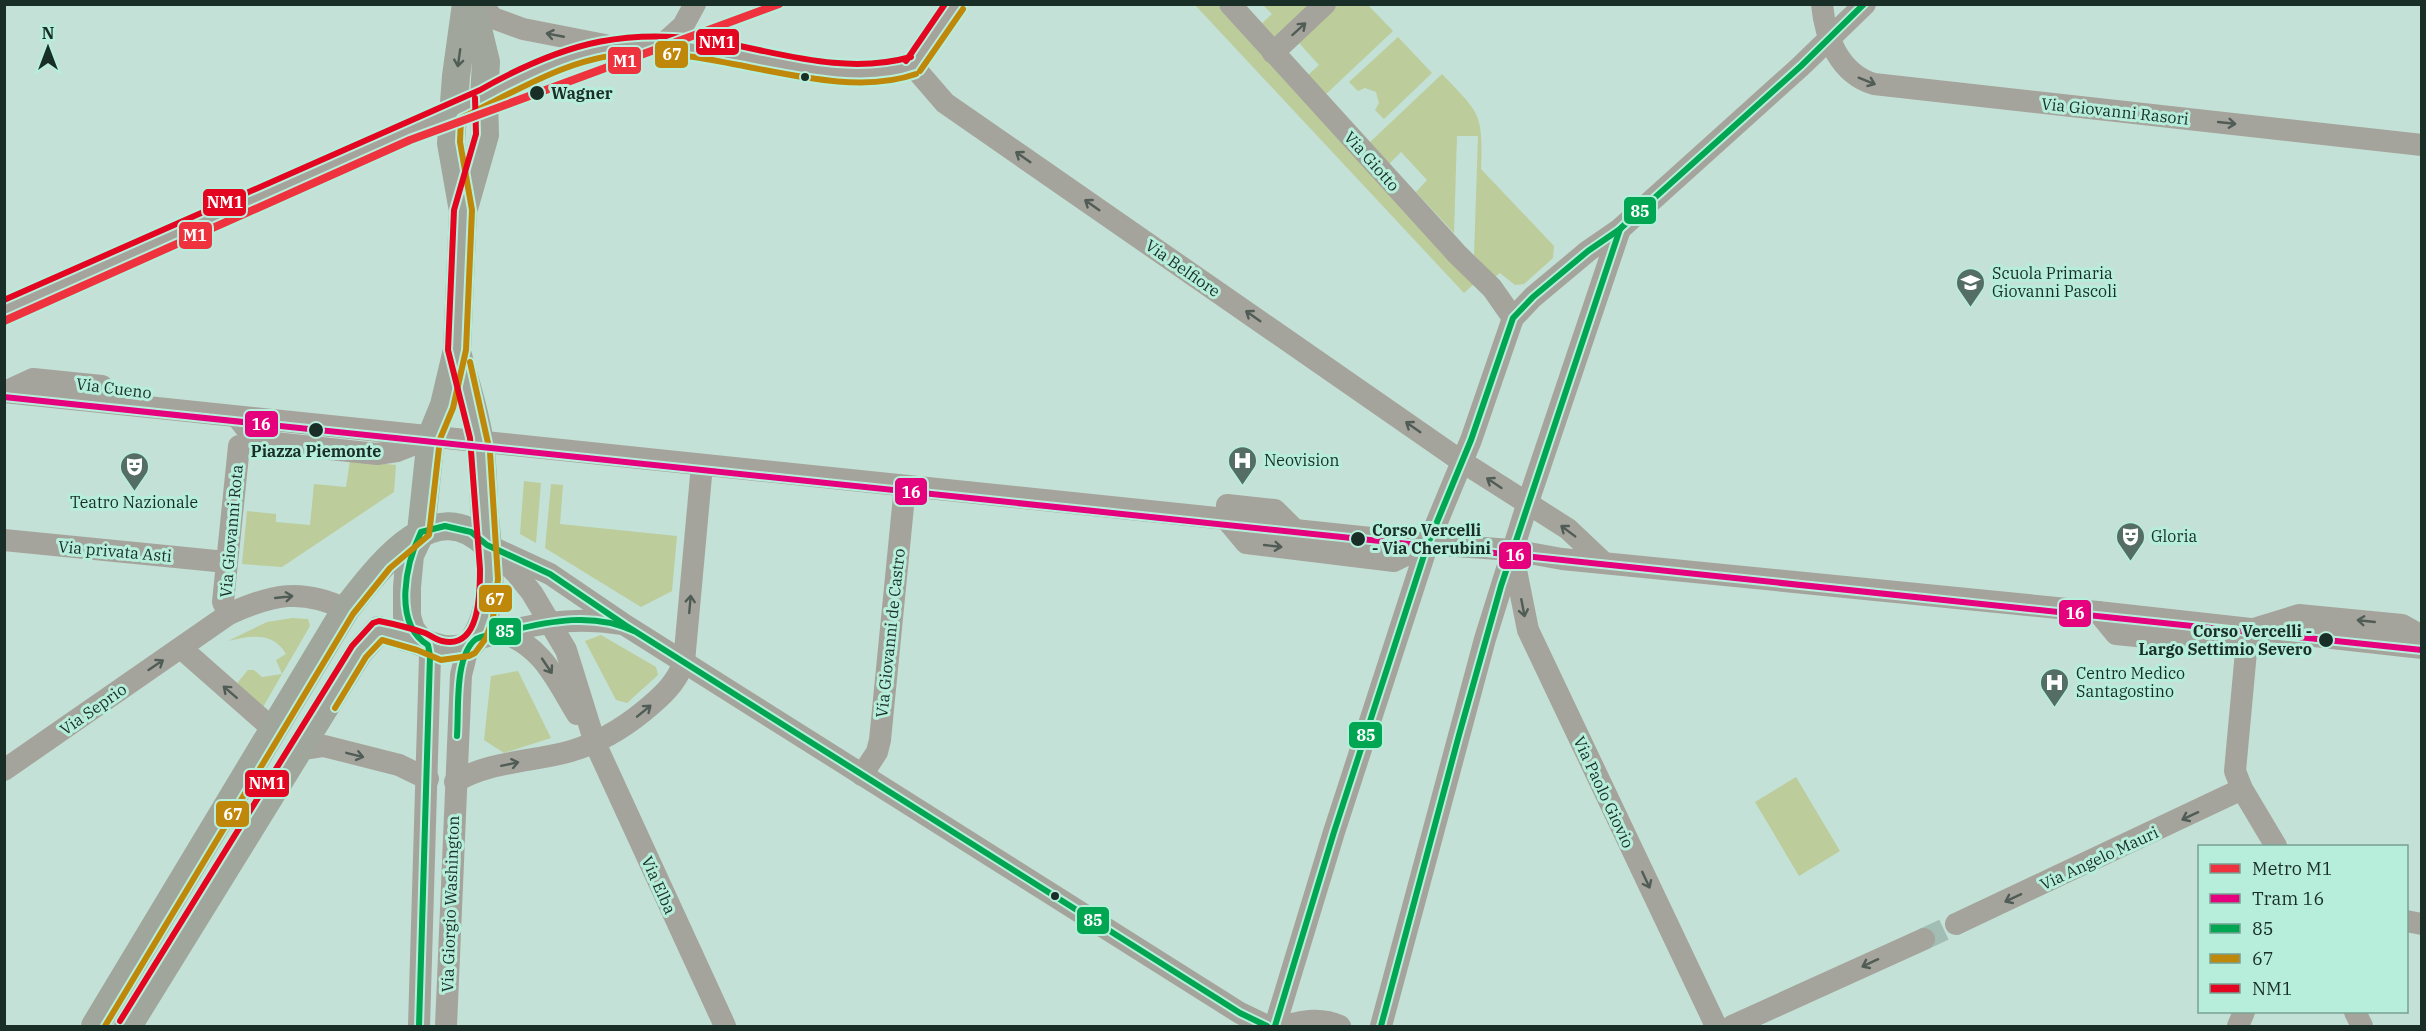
<svg xmlns="http://www.w3.org/2000/svg" width="2426" height="1031" viewBox="0 0 2426 1031" font-family="'IBM Plex Serif',serif">
  <rect width="100%" height="100%" fill="#c4e1d7"/>
  <g fill="#bccc9b">
    <polygon points="1195,5 1218,5 1476,282 1464,293"/>
    <polygon points="1263,5 1317,5 1276,43 1260,25 1272,14"/>
    <polygon points="1331,5 1368,5 1393,31 1325,95 1307,76 1319,65 1299,43"/>
    <polygon points="1398,37 1432,73 1384,119 1375,110 1379,103 1376,92 1365,88 1358,91 1349,82"/>
    <path d="M1442 74C1480 114 1483 112 1481 169L1554 246 1553 258 1524 284 1515 285 1500 273 1495 277 1474 255 1478 136H1457L1454 233 1416 192 1427 180 1401 152 1389 164 1369 143Z"/>
    <polygon points="350,460 396,465 394,492 282,567 242,564 247,511 276,514 276,522 310,525 314,484 346,487"/>
    <polygon points="524,481 541,483 536,543 520,534"/>
    <polygon points="551,484 563,485 560,524 677,536 672,591 641,607 545,548"/>
    <path d="M292 618 308 619 310 626 263 707 238 690V682L248 670H254L262 677 282 674 276 660 286 654C273 631 250 636 228 641L267 622Z"/>
    <polygon points="601,635 656,667 658,675 627,703 616,700 585,641"/>
    <polygon points="518,671 551,738 504,753 484,740 491,676"/>
    <polygon points="1796,777 1840,851 1799,876 1755,802"/>
  </g>
  <g fill="none" stroke-linecap="round" stroke-linejoin="round">
    <polyline stroke="#a2bdb4" stroke-width="22" stroke-dasharray="22 11" stroke-linecap="butt" points="1924,939 1956,924"/>
    <g stroke="#a5a49c" stroke-width="22">
      <polyline points="481,4 493,18 523,29 605,45"/>
      <polyline points="1230,4 1457,254 1492,288 1513,318"/>
      <path d="M1822 4C1825 38 1840 74 1874 84L2422 145"/>
      <polyline points="662,45 683,26 695,4"/>
      <polyline points="1273,53 1325,4"/>
      <polyline points="913,66 945,103 1461,461 1568,529 1604,563"/>
      <polyline points="913,66 956,4"/>
      <path d="M4 310 484 98C556 54 621 35 706 49 764 58 858 89 913 66"/>
      <polyline points="7,391 33,379 102,386"/>
      <polyline points="4,392 1226,519 1295,530 1428,544 1512,550 1562,559 2098,612 2422,648"/>
      <polyline points="237,417 256,441 377,454 397,451 430,438"/>
      <polyline points="1227,505 1275,510 1295,530"/>
      <polyline points="1226,519 1246,543 1394,561 1428,544"/>
      <polyline points="4,540 226,562"/>
      <polyline points="487,545 550,574 625,625 1240,1013 1267,1026"/>
      <polyline points="1513,555 1528,630 1716,1026"/>
      <polyline points="499,556 516,573 532,593 566,650 595,743 725,1026"/>
      <polyline points="2098,612 2116,634 2208,643 2299,615 2402,625 2422,636"/>
      <polyline points="229,614 223,602 239,446"/>
      <polyline points="2248,630 2235,771 2242,789 2276,846"/>
      <path d="M501 632C543 646 556 680 577 714"/>
      <path d="M476 639C526 626 569 615 621 624"/>
      <polyline points="181,648 274,730"/>
      <polyline points="298,750 324,746 399,765 428,779"/>
      <path d="M4 770 229 614C273 594 301 588 346 609"/>
      <polyline points="862,775 877,752 880,740 905,486"/>
      <path d="M455 782C489 761 533 762 571 751 598 743 622 729 644 711 661 697 676 684 684 662L702 465"/>
      <polyline points="2406,921 2422,924"/>
      <polyline points="1956,924 2242,789"/>
      <polyline points="2355,1012 2362,1026"/>
      <polyline points="419,1026 430,656 428,645"/>
      <polyline points="446,1026 461,675 468,647"/>
      <polyline points="1275,1026 1334,832 1427,546 1471,440 1513,318 1533,297 1588,251 1620,229 1801,66 1865,4"/>
      <path d="M1283 1026C1304 1021 1320 1017 1340 1026"/>
      <polyline points="1381,1026 1485,639 1527,505 1620,229"/>
      <polyline points="1732,1026 1924,939"/>
      <polyline points="2238,1026 2244,1012"/>
    </g>
    <g stroke="#a0a69b" stroke-width="28">
      <polyline points="465,205 485,135 484,98 486,62 472,4"/>
      <path d="M404 637C431 643 438 654 468 647 501 611 487 550 484 505 483 483 483 459 479 437 474 408 465 380 457 352"/>
      <polyline points="420,641 411,630 407,616 407,587 410,555 421,532 431,437 444,405 457,350 463,211 451,143 456,76 466,4"/>
      <path d="M95 1026 346 609C377 570 433 490 487 545"/>
      <polyline points="128,1026 359,652 379,630"/>
    </g>
    <defs>
      <g id="bus-1">
        <path d="M457 736C459 710 454 656 476 639 487 634 498 633 509 631 550 621 594 612 634 631"/>
        <path d="M419 1026 430 656 428 645C392 623 406 563 421 532L445 526 471 532 487 545 550 574 625 625 1240 1013 1267 1026"/>
        <polyline points="1275,1026 1334,832 1427,546 1471,440 1513,318 1533,297 1588,251 1620,229 1801,66 1864,4"/>
        <polyline points="1381,1026 1459,735 1501,586 1620,229 1626,223"/>
      </g>
      <g id="bus-2">
        <polyline points="920,71 963,9"/>
        <polyline points="335,708 366,657 382,640 417,650 441,660 469,656 475,653 486,638 493,618 498,579 490,452 470,362"/>
        <path d="M105 1026 353 614 390 568 429 535 440 439 453 408 466 350 472 210 460 142 461 118C519 90 573 54 640 53 726 51 837 102 916 74"/>
      </g>
      <g id="bus-3">
        <polyline points="906,61 945,4"/>
        <path d="M4 300 480 90C566 41 632 25 730 44 790 56 850 74 911 57"/>
        <path d="M120 1021 352 646 373 623 379 621C394 624 410 628 425 633 430 635 436 640 442 641 480 650 480 594 480 569L470 438 448 350 454 210 476 134 475 98"/>
      </g>
    </defs>
    <use href="#bus-1" stroke="#b7eedb" stroke-width="10"/>
    <use href="#bus-2" stroke="#b7eedb" stroke-width="10"/>
    <use href="#bus-3" stroke="#b7eedb" stroke-width="10"/>
    <use href="#bus-1" stroke="#00a651" stroke-width="6"/>
    <use href="#bus-2" stroke="#bf880a" stroke-width="6"/>
    <use href="#bus-3" stroke="#e40520" stroke-width="6"/>
    <defs>
      <polyline id="tram-1" points="4,397 2422,650"/>
    </defs>
    <use href="#tram-1" stroke="#b7eedb" stroke-width="10"/>
    <use href="#tram-1" stroke="#e5007d" stroke-width="6"/>
    <defs>
      <polyline id="metro-1" points="4,321 410,140 779,4"/>
    </defs>
    <use href="#metro-1" stroke="#b7eedb" stroke-width="12"/>
    <use href="#metro-1" stroke="#ee333e" stroke-width="8"/>
  </g>
  <defs><path id="oneway-shaft" d="M-6 0H5M1.5-3L5.5 0L1.5 3" fill="none" stroke-width="1.6" stroke-linecap="round" stroke-linejoin="round" transform="scale(1.5)"/></defs>
  <g stroke="#505d56">
    <use href="#oneway-shaft" transform="translate(1299 29) rotate(-42)"/>
    <use href="#oneway-shaft" transform="translate(555 35) rotate(-169)"/>
    <use href="#oneway-shaft" transform="translate(1867 81) rotate(22)"/>
    <use href="#oneway-shaft" transform="translate(2227 123) rotate(6)"/>
    <use href="#oneway-shaft" transform="translate(1023 157) rotate(-145)"/>
    <use href="#oneway-shaft" transform="translate(1092 205) rotate(-145)"/>
    <use href="#oneway-shaft" transform="translate(1253 316) rotate(-145)"/>
    <use href="#oneway-shaft" transform="translate(1413 427) rotate(-145)"/>
    <use href="#oneway-shaft" transform="translate(1494 483) rotate(-146)"/>
    <use href="#oneway-shaft" transform="translate(1568 531) rotate(-143)"/>
    <use href="#oneway-shaft" transform="translate(1273 546) rotate(6)"/>
    <use href="#oneway-shaft" transform="translate(284 597) rotate(-6)"/>
    <use href="#oneway-shaft" transform="translate(690 604) rotate(-85)"/>
    <use href="#oneway-shaft" transform="translate(1523 608) rotate(79)"/>
    <use href="#oneway-shaft" transform="translate(2366 621) rotate(-174)"/>
    <use href="#oneway-shaft" transform="translate(156 665) rotate(-34)"/>
    <use href="#oneway-shaft" transform="translate(547 666) rotate(56)"/>
    <use href="#oneway-shaft" transform="translate(230 692) rotate(-139)"/>
    <use href="#oneway-shaft" transform="translate(644 711) rotate(-39)"/>
    <use href="#oneway-shaft" transform="translate(355 755) rotate(14)"/>
    <use href="#oneway-shaft" transform="translate(510 764) rotate(-12)"/>
    <use href="#oneway-shaft" transform="translate(2190 816) rotate(155)"/>
    <use href="#oneway-shaft" transform="translate(1646 880) rotate(65)"/>
    <use href="#oneway-shaft" transform="translate(2013 898) rotate(155)"/>
    <use href="#oneway-shaft" transform="translate(1870 963) rotate(155)"/>
  </g>
  <use stroke="#4e5e55" href="#oneway-shaft" transform="translate(459 58) rotate(98)"/>
  <defs>
    <symbol id="school-pin" viewBox="-11 -11 22 30"><path d="M0 17L-7.5 6A9.5 9.5 0 1 1 7.5 6Z" fill="#546d65" stroke="#b7eedb"/><path d="M0-5L7-2L0 1L-7-2ZM-4 1L0 2.5L4 1V4Q0 6-4 4Z" fill="#fff"/></symbol>
    <symbol id="hospital-pin" viewBox="-11 -11 22 30"><path d="M0 17L-7.5 6A9.5 9.5 0 1 1 7.5 6Z" fill="#546d65" stroke="#b7eedb"/><path d="M-5-5h3v3.5h4V-5h3V5h-3V1.5h-4V5h-3Z" fill="#fff"/></symbol>
    <symbol id="theatre-pin" viewBox="-11 -11 22 30"><path d="M0 17L-7.5 6A9.5 9.5 0 1 1 7.5 6Z" fill="#546d65" stroke="#b7eedb"/><path d="M-5-5.5Q0-4 5-5.5V0Q5 5 0 6Q-5 5-5 0ZM-3.3-2.5H-1v1.5H-3.3ZM1-2.5H3.3v1.5H1ZM-2.8 1Q0 5.5 2.8 1Z" fill="#fff"/></symbol>
  </defs>
  <g fill-rule="evenodd">
    <use href="#school-pin" x="1954" y="266" width="33" height="45"/>
    <use href="#hospital-pin" x="1226" y="444" width="33" height="45"/>
    <use href="#theatre-pin" x="118" y="450" width="33" height="45"/>
    <use href="#theatre-pin" x="2114" y="520" width="33" height="45"/>
    <use href="#hospital-pin" x="2038" y="666" width="33" height="45"/>
  </g>
  <g fill="#182e27" stroke="#b7eedb" stroke-width="2">
    <circle cx="805" cy="77" r="5"/>
    <circle cx="537" cy="93" r="8"/>
    <circle cx="316" cy="430" r="8"/>
    <circle cx="1358" cy="539" r="8"/>
    <circle cx="2326" cy="640" r="8"/>
    <circle cx="1055" cy="896" r="5"/>
  </g>
  <g text-anchor="middle" stroke-width="6" stroke-linejoin="round" paint-order="stroke">
    <g font-size="16" font-weight="bold" fill="#182e27" stroke="#b7eedb" text-anchor="start">
      <text x="551" y="99">Wagner</text>
      <text x="316" y="457" text-anchor="middle">Piazza Piemonte</text>
      <text x="1372" y="536">Corso Vercelli<tspan x="1372" dy="18">- Via Cherubini</tspan></text>
      <text x="2312" y="637" text-anchor="end">Corso Vercelli -<tspan x="2312" dy="18">Largo Settimio Severo</tspan></text>
    </g>
    <g font-size="16" fill="#182e27" stroke="#b7eedb">
      <text transform="translate(2115 111) rotate(6)" y="6">Via Giovanni Rasori</text>
      <text transform="translate(1372 161) rotate(48)" y="6">Via Giotto</text>
      <text transform="translate(1183 268) rotate(35)" y="6">Via Belfiore</text>
      <text transform="translate(114 388) rotate(7)" y="6">Via Cueno</text>
      <text transform="translate(231 531) rotate(-85)" y="6">Via Giovanni Rota</text>
      <text transform="translate(115 551) rotate(5)" y="6">Via privata Asti</text>
      <text transform="translate(890 633) rotate(-84)" y="6">Via Giovanni de Castro</text>
      <text transform="translate(93 709) rotate(-35)" y="6">Via Seprio</text>
      <text transform="translate(1604 792) rotate(65)" y="6">Via Paolo Giovio</text>
      <text transform="translate(2099 858) rotate(-25)" y="6">Via Angelo Mauri</text>
      <text transform="translate(659 885) rotate(66)" y="6">Via Elba</text>
      <text transform="translate(450 904) rotate(-88)" y="6">Via Giorgio Washington</text>
    </g>
    <g font-size="16" fill="#182e27" stroke="#b7eedb" text-anchor="start">
      <text x="1992" y="279">Scuola Primaria<tspan x="1992" dy="18">Giovanni Pascoli</tspan></text>
      <text x="1264" y="466">Neovision</text>
      <text x="134" y="508" text-anchor="middle">Teatro Nazionale</text>
      <text x="2151" y="542">Gloria</text>
      <text x="2076" y="679">Centro Medico<tspan x="2076" dy="18">Santagostino</tspan></text>
    </g>
  </g>
  <g stroke="#b7eedb" stroke-width="2">
    <rect x="695" y="28" width="45" height="28" rx="6" fill="#e40520"/>
    <rect x="654" y="40" width="35" height="29" rx="6" fill="#bf880a"/>
    <rect x="607" y="46" width="35" height="29" rx="6" fill="#ee333e"/>
    <rect x="202" y="188" width="45" height="29" rx="6" fill="#e40520"/>
    <rect x="1623" y="196" width="34" height="29" rx="6" fill="#00a651"/>
    <rect x="178" y="221" width="35" height="29" rx="6" fill="#ee333e"/>
    <rect x="244" y="410" width="35" height="28" rx="6" fill="#e5007d"/>
    <rect x="894" y="477" width="34" height="29" rx="6" fill="#e5007d"/>
    <rect x="1498" y="541" width="34" height="29" rx="6" fill="#e5007d"/>
    <rect x="478" y="584" width="35" height="29" rx="6" fill="#bf880a"/>
    <rect x="2058" y="599" width="34" height="29" rx="6" fill="#e5007d"/>
    <rect x="488" y="617" width="34" height="29" rx="6" fill="#00a651"/>
    <rect x="1348" y="721" width="35" height="28" rx="6" fill="#00a651"/>
    <rect x="244" y="769" width="46" height="29" rx="6" fill="#e40520"/>
    <rect x="215" y="800" width="35" height="28" rx="6" fill="#bf880a"/>
    <rect x="1076" y="906" width="34" height="29" rx="6" fill="#00a651"/>
  </g>
  <g font-size="16" text-anchor="middle" font-weight="bold" fill="#fff">
    <text x="717" y="48">NM1</text>
    <text x="672" y="60">67</text>
    <text x="625" y="67">M1</text>
    <text x="225" y="208">NM1</text>
    <text x="1640" y="217">85</text>
    <text x="195" y="241">M1</text>
    <text x="261" y="430">16</text>
    <text x="911" y="498">16</text>
    <text x="1515" y="561">16</text>
    <text x="495" y="605">67</text>
    <text x="2075" y="619">16</text>
    <text x="505" y="637">85</text>
    <text x="1366" y="741">85</text>
    <text x="267" y="789">NM1</text>
    <text x="233" y="820">67</text>
    <text x="1093" y="926">85</text>
  </g>
  <rect width="2426" height="1031" fill="none" stroke="#182e27" stroke-width="12"/>
  <rect x="2198" y="845" width="210" height="168" fill="#b7eedb" stroke="#77a193" stroke-width="1.5"/>
  <rect x="2210" y="864" width="30" height="9" fill="#ee333e" stroke="#77a193" stroke-width="1.5"/>
  <text x="2252" y="875" font-size="18" fill="#182e27">Metro M1</text>
  <rect x="2210" y="894" width="30" height="9" fill="#e5007d" stroke="#77a193" stroke-width="1.5"/>
  <text x="2252" y="905" font-size="18" fill="#182e27">Tram 16</text>
  <rect x="2210" y="924" width="30" height="9" fill="#00a651" stroke="#77a193" stroke-width="1.5"/>
  <text x="2252" y="935" font-size="18" fill="#182e27">85</text>
  <rect x="2210" y="954" width="30" height="9" fill="#bf880a" stroke="#77a193" stroke-width="1.5"/>
  <text x="2252" y="965" font-size="18" fill="#182e27">67</text>
  <rect x="2210" y="984" width="30" height="9" fill="#e40520" stroke="#77a193" stroke-width="1.5"/>
  <text x="2252" y="995" font-size="18" fill="#182e27">NM1</text>
  <g transform="translate(48 48)" stroke="#b7eedb" stroke-width="4.5" paint-order="stroke">
  <path d="M0-4.5L10 22L0 15L-10 22Z" fill="#182e27"/>
  <text y="-9" font-size="16" font-weight="bold" text-anchor="middle" fill="#182e27">N</text>
  </g>
</svg>
